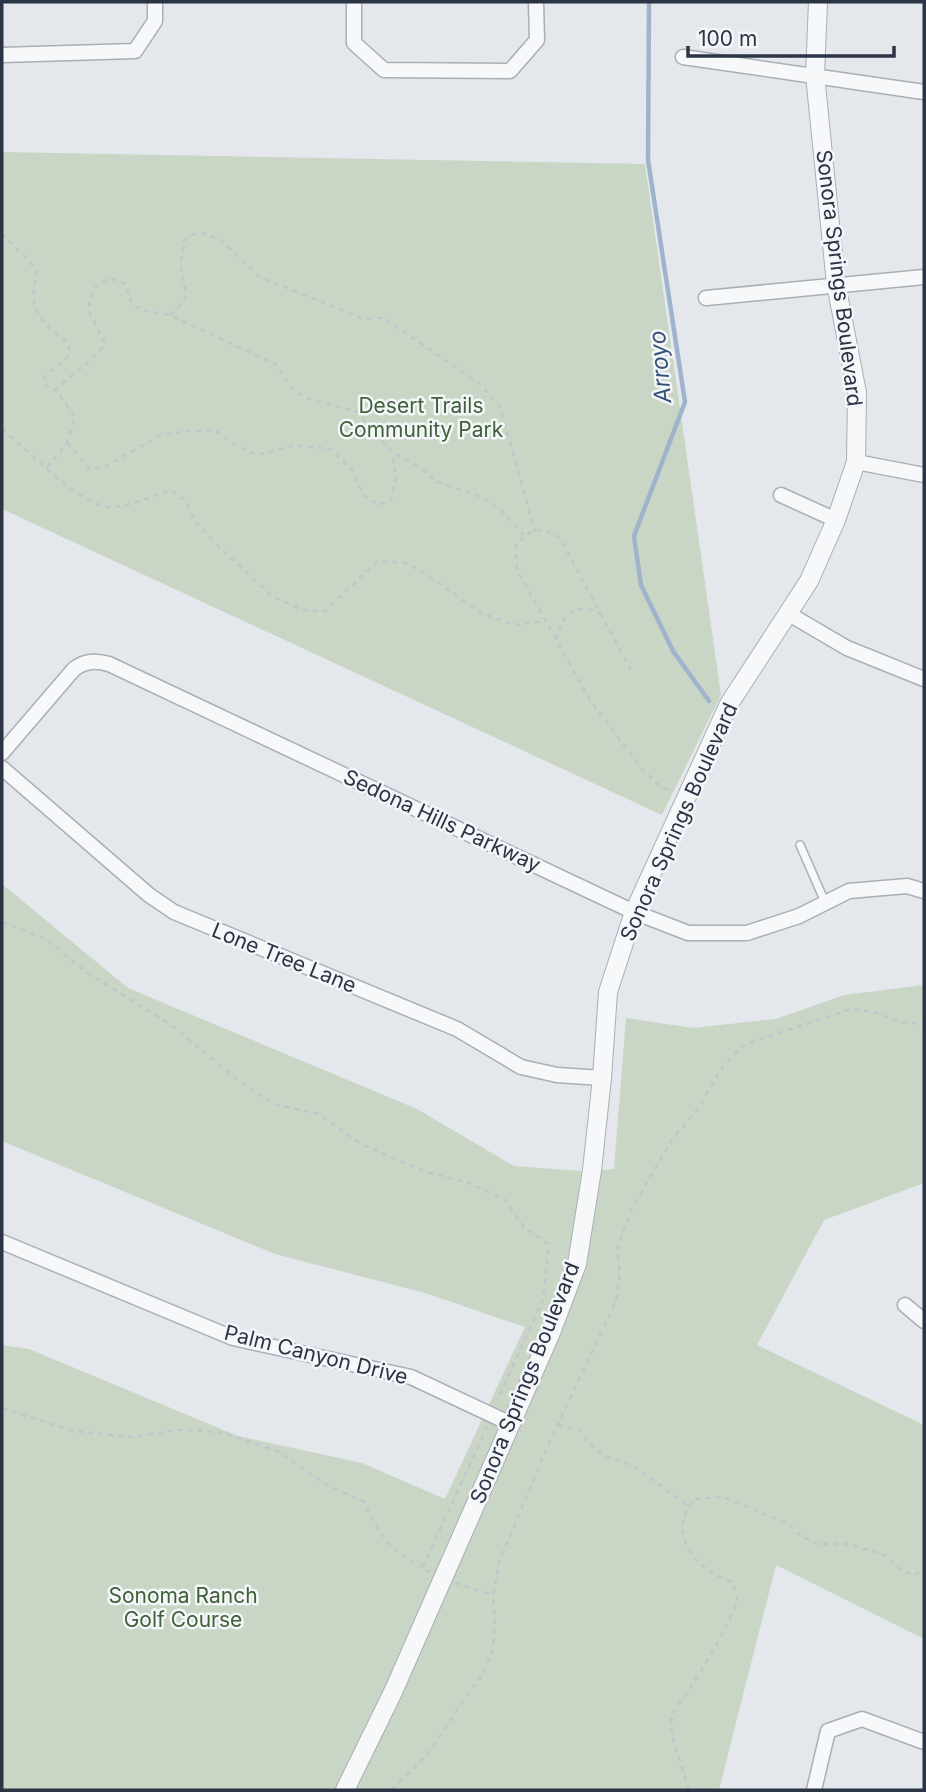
<svg xmlns="http://www.w3.org/2000/svg" width="926" height="1792" viewBox="0 0 926 1792" font-family="Inter,sans-serif">
  <rect width="100%" height="100%" fill="#e4e7ec"/>
  <g fill="#c9d6c5">
    <polygon points="2,152 645,164 721,695 662,815 2,509"/>
    <polygon points="2,884 128,988 417,1109 514,1166 580,1171 614,1169 626,1018 693,1028 776,1019 844,995 924,985 924,1183 824,1220 757,1345 924,1425 924,1639 776,1565 719,1790 2,1790 2,1345 29,1349 238,1436 362,1463 445,1499 525,1327 425,1293 275,1254 2,1141"/>
  </g>
  <g fill="none" stroke-linecap="round" stroke-linejoin="round">
    <polyline stroke="#9fb4cc" stroke-width="4.5" points="649,2 648,160 685,402 634,536 641,585 673,651 709,701"/>
    <defs>
      <polyline id="service" points="800,845 825,902"/>
      <g id="minor">
        <polyline points="354,2 354,43 384,70 510,71 537,40 536,2"/>
        <polyline points="2,55 135,51 155,21 155,2"/>
        <polyline points="683,57 924,92"/>
        <polyline points="706,298 924,277"/>
        <polyline points="856,462 924,475"/>
        <polyline points="781,495 836,520"/>
        <polyline points="789,614 847,648 924,679"/>
        <path d="M2 753 74 669C85 661 95 660 109 664L634 912 688 933H747L799 916 849 891 907 886 924 891"/>
        <polyline points="2,768 149,895 174,912 457,1029 521,1067 557,1075 602,1078"/>
        <polyline points="2,1242 233,1338 411,1377 511,1424"/>
        <polyline points="905,1305 924,1321"/>
        <polyline points="814,1790 828,1731 862,1719 924,1742"/>
      </g>
      <polyline id="tertiary" points="345,1790 393,1692 550,1335 577,1264 592,1170 602,1078 608,992 634,912 729,704 809,581 836,520 856,462 857,393 836,284 815,75 818,2"/>
    </defs>
    <use href="#service" stroke="#a9aeb7" stroke-width="10"/>
    <use href="#minor" stroke="#a9aeb7" stroke-width="17"/>
    <use href="#tertiary" stroke="#a9aeb7" stroke-width="20"/>
    <g stroke="#c2c5cb" stroke-width="2.5" stroke-dasharray="5 5" stroke-linecap="butt">
      <path d="M2 233C14 249 28 255 37 273 27 311 40 320 68 343L70 353C63 365 51 368 43 380L46 386 56 390"/>
      <path d="M170 315C197 292 181 292 181 264 182 256 183 248 184 241L191 235 203 233 222 241 260 277 364 319 384 318 479 383 500 407 535 531"/>
      <path d="M2 429C25 447 84 510 112 507 131 506 152 496 170 490L186 501 195 521 221 549 273 597 304 610 325 611 378 561 406 563 432 578 479 612 514 625 546 621"/>
      <polyline points="67,443 91,470 106,466 161,435 187,431 216,431 237,446 257,455 296,445 330,449 351,469 364,496 379,505 391,500 396,477 392,453"/>
      <path d="M47 467 67 443 75 417 56 390C72 374 91 362 105 344L88 309 93 289 109 278 125 284 132 305 147 311 170 315 277 365 289 385 303 397 357 412 392 452 421 468 435 481 484 498 503 512 524 535"/>
      <path d="M556 640C562 615 573 602 600 613"/>
      <path d="M631 670 560 538C542 526 530 528 516 545L517 570 590 700 642 769 659 785 672 792"/>
      <polyline points="2,922 46,939 86,972 170,1024 239,1081 273,1104 319,1114 361,1144 426,1172 469,1183 505,1200 524,1227 549,1245 543,1299 497,1401"/>
      <polyline points="2,1408 73,1431 134,1437 175,1430 204,1431 224,1433 277,1451 328,1486 363,1501 375,1524 391,1547 421,1567"/>
      <polyline points="558,1425 580,1430 588,1442 604,1456 632,1465 689,1506"/>
      <polyline points="430,1572 422,1568 487,1427"/>
      <polyline points="455,1583 493,1595"/>
      <polyline points="392,1790 430,1751 469,1692 482,1676 493,1649 495,1621 493,1595 499,1562 549,1443 616,1301 620,1273 617,1249 631,1210 673,1138 697,1110 723,1066 743,1045 851,1009 874,1012 901,1022 924,1024"/>
      <path d="M689 1790 672 1736 671 1715C685 1698 736 1618 737 1598 737 1593 733 1586 732 1582 704 1572 677 1550 684 1518 685 1511 692 1504 695 1499L723 1497 787 1523 800 1535 816 1544H849L884 1555 900 1569 913 1575 924 1571"/>
    </g>
    <use href="#service" stroke="#f7f8fa" stroke-width="7"/>
    <use href="#minor" stroke="#f7f8fa" stroke-width="14"/>
    <use href="#tertiary" stroke="#f7f8fa" stroke-width="18"/>
  </g>
  <g text-anchor="middle" stroke-width="5" stroke-linejoin="round" paint-order="stroke">
    <g font-size="21" fill="#2b3445" stroke="#f4f6f9">
      <text transform="translate(839 278) rotate(83)" y="7">Sonora Springs Boulevard</text>
      <text transform="translate(442 821) rotate(25)" y="7">Sedona Hills Parkway</text>
      <text transform="translate(679 822) rotate(-66)" y="7">Sonora Springs Boulevard</text>
      <text transform="translate(284 958) rotate(22)" y="7">Lone Tree Lane</text>
      <text transform="translate(316 1355) rotate(14)" y="7">Palm Canyon Drive</text>
      <text transform="translate(525 1383) rotate(-68)" y="7">Sonora Springs Boulevard</text>
    </g>
    <g font-size="21" fill="#3f6138" stroke="#f4f6f9">
      <text x="421" y="413">Desert Trails<tspan x="421" dy="24">Community Park</tspan></text>
      <text x="183" y="1603">Sonoma Ranch<tspan x="183" dy="24">Golf Course</tspan></text>
    </g>
    <g font-size="23" font-style="italic" fill="#34527a" stroke="#f4f6f9">
      <text transform="translate(660 367) rotate(-95)" y="8">Arroyo</text>
    </g>
  </g>
  <rect width="926" height="1792" fill="none" stroke="#2b3445" stroke-width="7"/>
  <path d="M688 46v10h206v-10" fill="none" stroke="#2b3445" stroke-width="3.5"/>
  <text x="698" y="46" font-size="21" fill="#2b3445" stroke="#f4f6f9" stroke-width="5" paint-order="stroke">100 m</text>
</svg>
